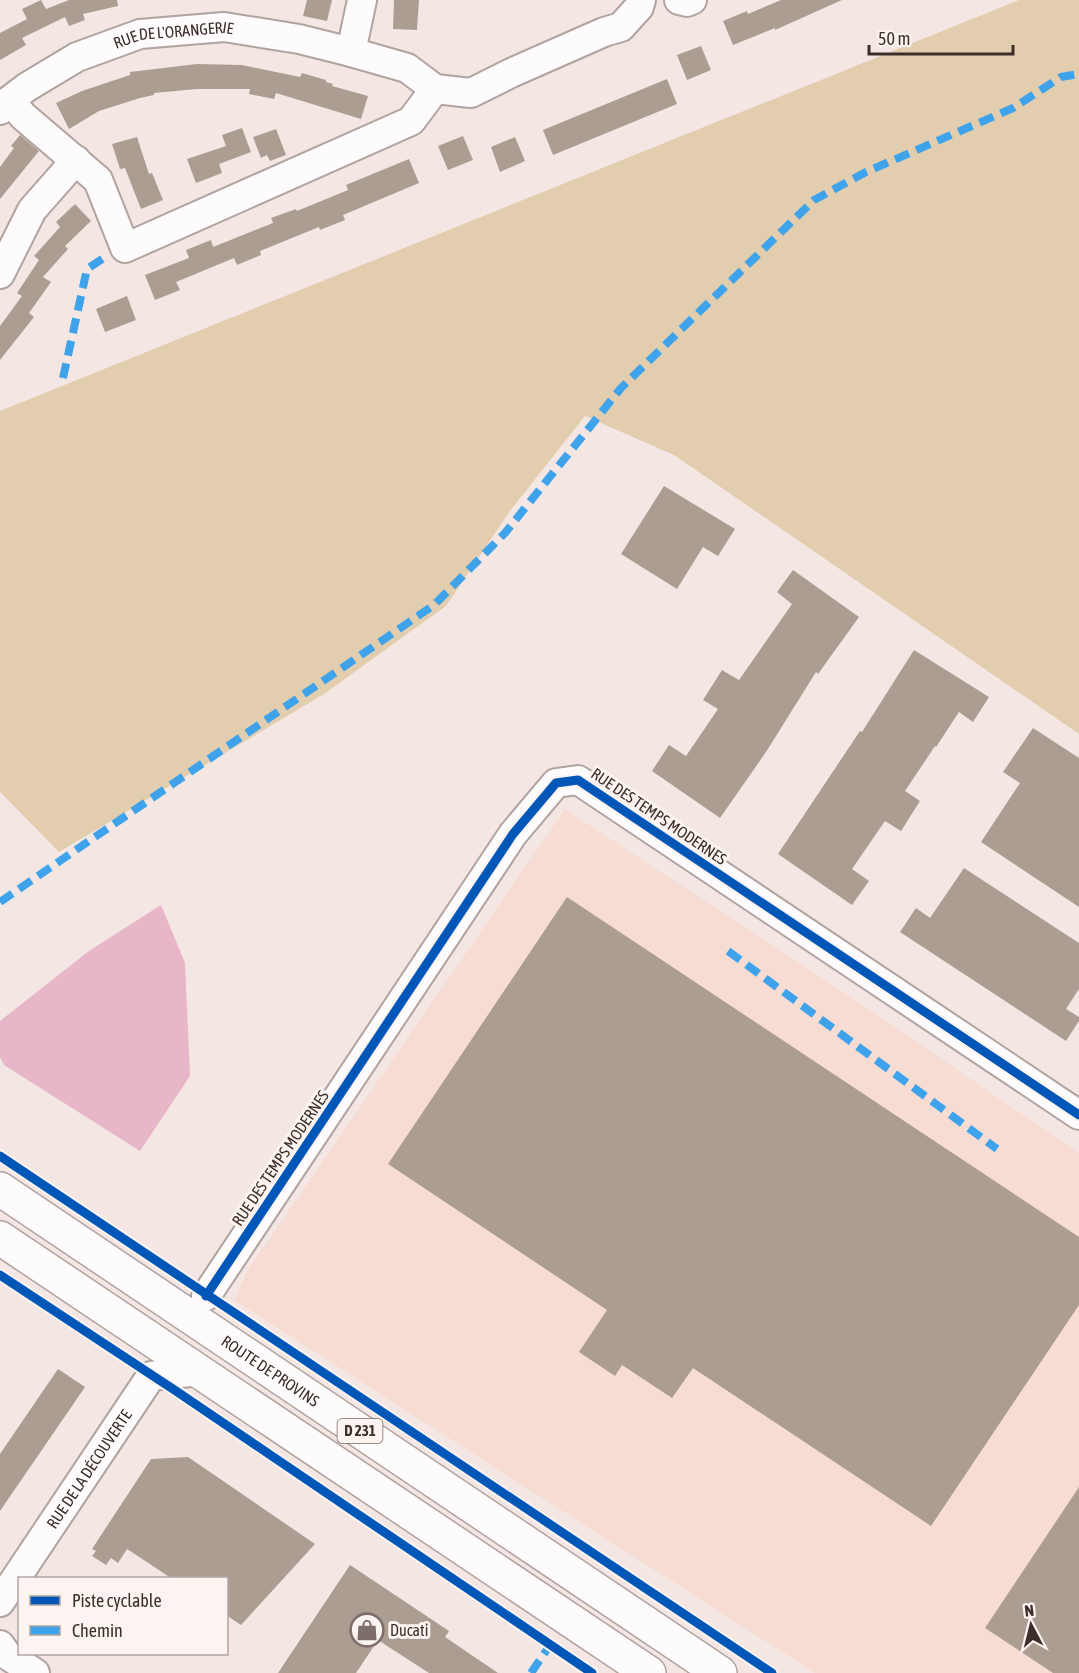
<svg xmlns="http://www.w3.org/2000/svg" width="1079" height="1673" viewBox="0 0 1079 1673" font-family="'Asap Condensed',sans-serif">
  <rect width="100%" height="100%" fill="#f4e6e2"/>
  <polygon fill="#f7dcd4" points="565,809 852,998 1079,1153 1079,1673 815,1673 234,1300 248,1270"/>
  <polygon fill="#e2ceaf" points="1019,0 1079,0 1079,734 674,455 585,416 510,511 446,606 324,694 59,852 0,792 0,411"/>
  <polygon fill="#e7b6c8" points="161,905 185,963 190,1076 140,1151 4,1065 0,1057 0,1021 89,951"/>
  <g fill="#ac9d93">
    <polygon points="41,0 46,9 69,0 117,0 118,6 83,14 85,20 69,26 65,17 22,38 26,45 0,60 0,33 27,19 22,9"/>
    <polygon points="307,0 332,0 327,21 303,16"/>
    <polygon points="394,0 419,0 417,30 393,29"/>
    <polygon points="781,0 842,0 775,30 775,28 733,45 723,21 747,11 748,14"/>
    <polygon points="701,46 711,70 687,80 677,55"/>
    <polygon points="197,64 242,65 300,77 302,73 326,80 326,82 333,84 332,86 368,96 361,119 276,93 274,99 249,94 250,89 197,89 154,93 154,95 140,98 99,111 69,129 56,103 82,91 130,75 130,72"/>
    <polygon points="667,79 677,104 553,155 543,130"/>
    <polygon points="242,128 251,152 219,164 222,173 196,183 187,159 226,146 222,135"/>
    <polygon points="276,129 286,155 270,161 267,155 261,158 253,137"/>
    <polygon points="20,135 39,151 0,199 0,167 14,148 11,146"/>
    <polygon points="463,136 473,160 448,170 438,146"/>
    <polygon points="137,137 149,174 152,173 163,200 141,209 125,168 120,169 112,144"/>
    <polygon points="515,137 525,161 500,172 491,147"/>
    <polygon points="409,159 419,183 343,215 345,220 320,230 319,227 260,251 261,255 237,265 234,258 176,282 180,290 155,300 145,275 189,258 186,250 211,240 213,247 273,223 271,218 296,209 297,211 348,190 346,185"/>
    <polygon points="75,204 91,221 65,246 68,249 43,277 51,282 29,313 34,317 0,360 0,326 22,296 17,293 39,260 34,256 60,227 56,222"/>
    <polygon points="127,296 136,320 105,332 96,309"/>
    <polygon points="664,486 735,529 718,556 703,547 677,589 621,554"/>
    <polygon points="793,570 859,617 818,674 816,672 766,752 720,818 652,771 669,745 686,756 718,709 703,700 722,670 739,680 792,604 777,592"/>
    <polygon points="914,650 989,697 973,722 959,712 936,747 935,746 905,791 920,801 901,831 885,821 852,869 869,881 852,905 778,854 860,731 862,732"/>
    <polygon points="1033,728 1079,758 1079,907 981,842 1020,783 1003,772"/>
    <polygon points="964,868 1079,943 1079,989 1066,1009 1079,1017 1079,1021 1066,1041 900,932 916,908 930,918"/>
    <polygon points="567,897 1079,1237 1079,1305 931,1526 693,1368 672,1398 622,1365 615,1376 579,1352 607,1310 388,1164"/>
    <polygon points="58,1369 85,1387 0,1511 0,1454"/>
    <polygon points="188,1457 315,1544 241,1625 226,1615 226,1578 171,1578 127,1549 118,1563 111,1558 106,1565 92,1556 96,1551 92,1549 151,1459"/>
    <polygon points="1079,1487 1079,1673 1053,1673 985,1628"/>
    <polygon points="350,1565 449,1631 445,1637 498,1673 429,1673 378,1640 356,1673 278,1673"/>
  </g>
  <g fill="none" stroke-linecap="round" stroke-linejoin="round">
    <defs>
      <g id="minor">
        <polyline points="679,0 687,2 692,0"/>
        <polyline points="351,52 362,0"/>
        <polyline points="10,100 23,116 98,180 125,248 411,121 435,89"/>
        <path id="s1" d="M0 110 10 100 27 87 77 57 140 34 224 27 299 39 351 52 407 68 435 89 471 93 511 73 604 32 621 27 639 7 641 0"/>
        <polyline points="0,274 32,210 76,160"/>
        <polyline points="206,1296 513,834 556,783 578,780 1079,1115"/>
        <path id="s2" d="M0 1602 151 1376 201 1371"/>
        <polyline points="0,1645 7,1655 35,1673"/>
      </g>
      <g id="major">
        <path id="s3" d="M0 1189 720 1673"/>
        <polyline points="0,1238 649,1673"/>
      </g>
    </defs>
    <use href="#minor" stroke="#b0a3a0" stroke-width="32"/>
    <use href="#major" stroke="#b0a3a0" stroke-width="36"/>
    <use href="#minor" stroke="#fdfbfb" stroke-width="28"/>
    <use href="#major" stroke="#fdfbfb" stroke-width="33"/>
    <g stroke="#3fa3eb" stroke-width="8" stroke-dasharray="15 8" stroke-linecap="butt">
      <polyline points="63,378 87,269 105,257"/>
      <polyline points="0,902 434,605 505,533 621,388 814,200 866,172 1013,108 1061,77 1079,74"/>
      <polyline points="728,951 997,1149"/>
      <polyline points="531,1673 550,1645"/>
    </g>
    <defs>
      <g id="cycleway">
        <polyline points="0,1156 772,1673"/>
        <polyline points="0,1275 176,1391 592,1673"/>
        <polyline points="206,1296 513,834 556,783 578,780 1079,1115"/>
      </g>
    </defs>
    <use href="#cycleway" stroke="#fcf4f1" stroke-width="13"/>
    <use href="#cycleway" stroke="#0057b8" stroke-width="9"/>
  </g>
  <defs>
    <symbol id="shop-ring" viewBox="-11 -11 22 22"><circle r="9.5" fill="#fcf4f1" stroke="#7d6e6a" stroke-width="1.5"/><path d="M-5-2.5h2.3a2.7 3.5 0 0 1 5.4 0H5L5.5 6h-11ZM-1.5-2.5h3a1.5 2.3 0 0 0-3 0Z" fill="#7d6e6a"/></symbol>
  </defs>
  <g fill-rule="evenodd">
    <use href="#shop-ring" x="348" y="1611" width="38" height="38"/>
  </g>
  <g text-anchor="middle" stroke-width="6" stroke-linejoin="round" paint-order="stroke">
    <rect fill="#fcf4f1" stroke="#766965" stroke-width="1.5" x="337.5" y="1419" width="45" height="24" rx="4.5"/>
    <g font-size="15" font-weight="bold" fill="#3d2e29">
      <text x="360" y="1436">D 231</text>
    </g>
    <g font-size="16" fill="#3d2e29" stroke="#fcf4f1">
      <text dy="6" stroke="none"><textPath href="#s1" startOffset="194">RUE DE L'ORANGERIE</textPath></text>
      <text transform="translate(659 816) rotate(34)" y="6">RUE DES TEMPS MODERNES</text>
      <text transform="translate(280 1158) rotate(-56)" y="6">RUE DES TEMPS MODERNES</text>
      <text dy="6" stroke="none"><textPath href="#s3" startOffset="326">ROUTE DE PROVINS</textPath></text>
      <text dy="6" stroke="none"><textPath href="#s2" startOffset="160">RUE DE LA DÉCOUVERTE</textPath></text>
    </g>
    <g font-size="16" fill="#3d2e29" stroke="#fcf4f1" text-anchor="start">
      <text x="390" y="1636">Ducati</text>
    </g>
  </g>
  <rect x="18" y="1577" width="210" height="78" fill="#fcf4f1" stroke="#b0a5a1" stroke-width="1.5"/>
  <rect x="30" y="1596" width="30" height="9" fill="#0057b8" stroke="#b0a5a1" stroke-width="1.5"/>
  <text x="72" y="1607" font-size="18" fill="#3d2e29">Piste cyclable</text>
  <rect x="30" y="1626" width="30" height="9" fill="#3fa3eb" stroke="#b0a5a1" stroke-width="1.5"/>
  <text x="72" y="1637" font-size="18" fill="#3d2e29">Chemin</text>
  <g transform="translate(1031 1625) rotate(353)" stroke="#fcf4f1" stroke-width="4.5" paint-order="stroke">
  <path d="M0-4.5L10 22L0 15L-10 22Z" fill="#3d2e29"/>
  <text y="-9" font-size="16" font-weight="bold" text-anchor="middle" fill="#3d2e29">N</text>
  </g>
  <path d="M869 45v9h144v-9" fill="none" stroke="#3d2e29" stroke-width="3"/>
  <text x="878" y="45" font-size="18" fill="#3d2e29" stroke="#fcf4f1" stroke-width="4.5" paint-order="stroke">50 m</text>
</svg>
